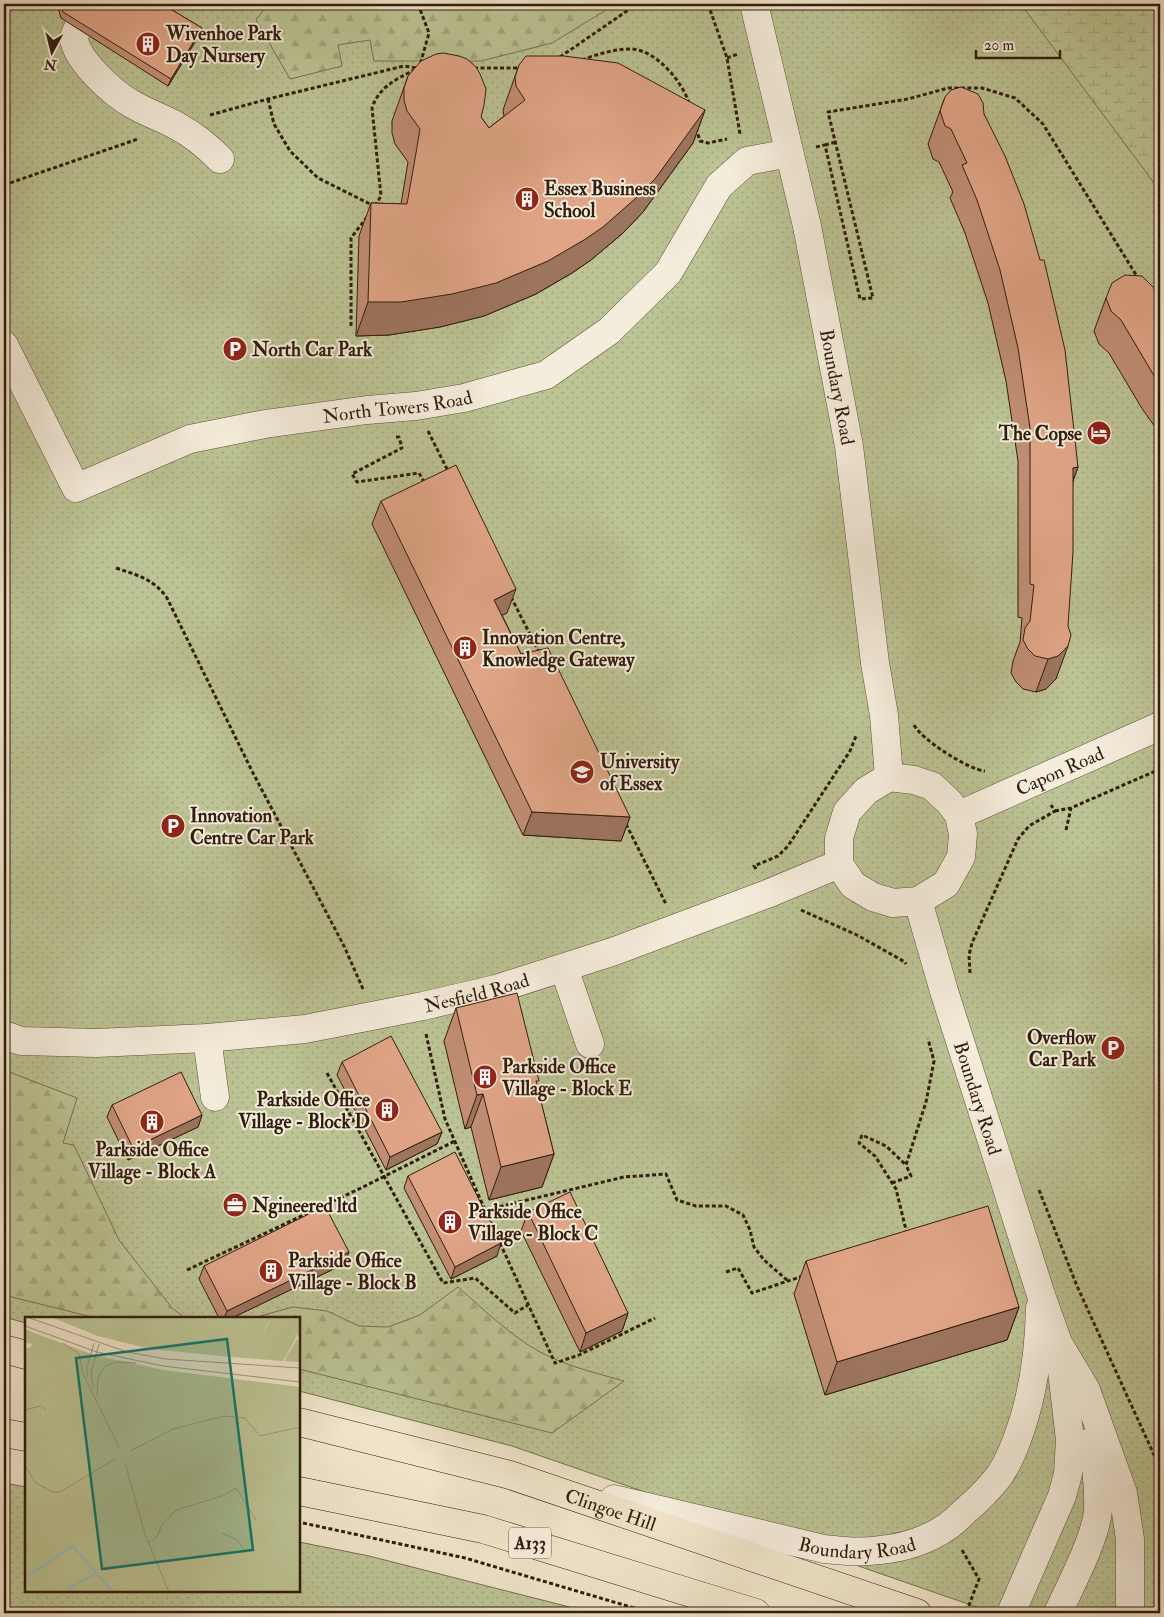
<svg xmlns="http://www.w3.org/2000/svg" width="1164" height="1617" viewBox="0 0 1164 1617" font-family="'IM FELL Double Pica',serif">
  <defs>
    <pattern id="green-dots" width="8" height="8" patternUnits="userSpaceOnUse" patternTransform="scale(1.25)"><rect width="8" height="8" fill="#bcc394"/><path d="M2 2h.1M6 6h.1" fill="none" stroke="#a2a77e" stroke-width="1.8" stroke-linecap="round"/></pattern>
    <pattern id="forest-firs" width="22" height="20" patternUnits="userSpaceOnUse" patternTransform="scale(1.25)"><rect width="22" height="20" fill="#bcc394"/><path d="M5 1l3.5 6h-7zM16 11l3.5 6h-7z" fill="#a2a77e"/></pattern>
    <pattern id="wetland-marsh" width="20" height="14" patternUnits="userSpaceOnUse" patternTransform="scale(1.25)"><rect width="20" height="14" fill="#bcc394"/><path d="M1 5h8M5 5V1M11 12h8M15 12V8" fill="none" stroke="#a2a77e"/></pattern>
  </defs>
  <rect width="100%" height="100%" fill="#efe3c9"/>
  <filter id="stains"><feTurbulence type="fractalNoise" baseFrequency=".004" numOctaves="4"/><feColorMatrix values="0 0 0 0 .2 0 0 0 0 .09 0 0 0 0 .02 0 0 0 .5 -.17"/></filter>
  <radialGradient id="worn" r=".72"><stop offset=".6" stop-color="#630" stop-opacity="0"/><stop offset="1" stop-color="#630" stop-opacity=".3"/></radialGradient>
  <g fill="url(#green-dots)" stroke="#767050">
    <polygon points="4,4 1160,4 1160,1613 994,1613 512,1446 299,1391 299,1318 26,1318 26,1323 4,1317"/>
    <polygon points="4,1483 26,1487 26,1591 299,1591 299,1542 369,1556 593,1613 4,1613"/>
  </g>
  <g fill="url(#forest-firs)" stroke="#767050">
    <polygon points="268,4 616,4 552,43 481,61 374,61 370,40 338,45 342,66 290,79 256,20"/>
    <polygon points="4,1070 77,1098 63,1143 74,1145 119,1240 172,1308 185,1318 96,1318 4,1295"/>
    <path d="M458 1287C482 1308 512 1337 540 1352 566 1366 596 1373 624 1381L552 1433 299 1369V1318H253L293 1307 327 1311 359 1326 388 1327 420 1315Z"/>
  </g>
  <polygon fill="url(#wetland-marsh)" stroke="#767050" points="1023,4 1160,4 1160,191 1026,11"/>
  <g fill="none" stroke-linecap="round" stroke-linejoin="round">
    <defs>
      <g id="minor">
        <path id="s1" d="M754 4 807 226 849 446 875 663 884 715 889 777"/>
        <path d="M78 28C76 32 74 35 74 39 77 61 114 94 132 104 147 113 163 118 177 126 194 135 207 146 220 159"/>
        <path id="s2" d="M4 345 76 488 190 439 265 424 367 410 416 406 464 398 546 375 609 331 668 273 719 186 747 161 789 153"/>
        <polygon points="889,777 914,780 932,786 949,802 959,815 963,834 961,857 946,884 918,901 893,903 873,897 853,885 839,864 839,838 847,812 866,791"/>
        <path id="s3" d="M959 815 1160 726"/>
        <path id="s4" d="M918 901 944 991 1041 1295 1058 1343 1086 1390 1123 1493 1130 1539V1613"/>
        <polyline points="564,968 590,1044"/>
        <path id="s5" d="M4 1035 21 1041 96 1043 207 1038 305 1029 423 1006 496 989 612 952 767 894 839 864"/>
        <polyline points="207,1038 215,1097"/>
        <path id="s6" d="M614 1499 824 1549C843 1551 861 1553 880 1550 903 1548 929 1540 948 1526 954 1522 960 1516 965 1511 977 1501 989 1489 999 1476 1009 1462 1015 1446 1020 1431 1034 1391 1039 1351 1040 1308"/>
        <polyline points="1011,1613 1062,1496 1068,1474 1070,1440 1060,1354"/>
        <path d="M1058 1613C1070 1586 1096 1538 1098 1510 1099 1487 1096 1464 1092 1441"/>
      </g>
      <g id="major">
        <polyline points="4,1349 26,1355"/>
        <path id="s7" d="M299 1422 510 1475 917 1613"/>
        <polyline points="4,1433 26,1437"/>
        <polyline points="299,1491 483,1529 756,1613"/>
      </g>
    </defs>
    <use href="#minor" stroke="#604e3c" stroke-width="29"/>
    <use href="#major" stroke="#311d0d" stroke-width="29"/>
    <g stroke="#311d0d" stroke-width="3" stroke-dasharray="4 2.5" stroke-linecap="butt">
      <polyline points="418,4 429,33 420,65"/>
      <polyline points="708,4 727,58 740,134"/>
      <polyline points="560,57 637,4"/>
      <polyline points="727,58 738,54"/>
      <path d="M582 60C598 54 614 49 631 49 656 50 682 81 689 103"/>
      <polyline points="474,68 520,68"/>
      <polyline points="268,99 274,124 290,151 318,178 374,206"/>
      <polyline points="210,115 268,99 404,66 418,68"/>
      <polyline points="696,128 700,141 708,143 727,139"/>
      <polyline points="825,145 836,142"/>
      <polyline points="816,147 825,145 860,299 873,298 828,112 908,99 948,88 982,88 1015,98 1043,124 1138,278"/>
      <polyline points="4,185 138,139"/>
      <path d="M375 206 381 196 372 108C379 87 395 80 414 70"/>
      <polyline points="351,326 351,238 367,217"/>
      <polyline points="428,431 449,473"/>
      <polyline points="396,437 399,437 402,448 352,474 357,482 419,473 424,482"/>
      <path d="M116 568C137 575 154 579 167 598L253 773 344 946 363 989"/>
      <polyline points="511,597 540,654"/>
      <path d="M914 725C922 740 969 770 985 771"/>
      <polyline points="1055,811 1071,808 1160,769"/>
      <polyline points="626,824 666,904"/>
      <polyline points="1066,830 1071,808"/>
      <polyline points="756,869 754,866 778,856 788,846 850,751 856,736"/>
      <polyline points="801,910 857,935 905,962 906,964"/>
      <polyline points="970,973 969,955 972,943 1018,839 1029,826 1055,811 1051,805"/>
      <polyline points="426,1034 445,1119 485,1210 624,1177 666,1174 677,1200 696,1206 726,1206 743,1215 750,1230 754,1247 764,1260 788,1281"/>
      <polyline points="327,1073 443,1283 475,1278 515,1313 528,1305"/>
      <polyline points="892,1183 911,1176 906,1165"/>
      <polyline points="1039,1190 1077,1286 1160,1468"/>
      <polyline points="485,1210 491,1223"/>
      <polyline points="907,1234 896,1189 875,1156 859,1143 862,1135 886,1146 906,1165 926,1102 934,1061 928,1039"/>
      <polyline points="500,1243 555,1363 579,1355 655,1318"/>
      <polyline points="187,1270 359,1189 455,1141"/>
      <polyline points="726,1272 738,1268 752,1293 803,1276"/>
      <polyline points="303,1523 465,1558 651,1613"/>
      <polyline points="962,1550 979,1579 966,1613"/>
    </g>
    <use href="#minor" stroke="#f5eddc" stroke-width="28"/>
    <use href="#major" stroke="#efe3c9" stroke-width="28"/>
  </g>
  <g fill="#c18e74" stroke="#311d0d">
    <polygon points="57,4 162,4 202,28 200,34 168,86 61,18"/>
    <polygon points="519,65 705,110 693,143 643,212 623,233 591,260 572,273 536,294 484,316 440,327 389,335 356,336 359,236 371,203 401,204 408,162 395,144 392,133 392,121 408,76 481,117 489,128 504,116 503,110"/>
    <polygon points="945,97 984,114 1078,467 1073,481 1056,679 1046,689 1036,692 1023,689 1016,682 1011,673 1013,661 1020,642 1022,618 1018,617 1018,461 1006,381 988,303 965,233 950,198 953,192 939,162 933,159 928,144"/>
    <polygon points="1106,298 1156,300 1160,308 1160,434 1141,407 1109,353 1099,344 1094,331"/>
    <polygon points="381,501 507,613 502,615 521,654 630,817 621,841 523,835 372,524"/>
    <polygon points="456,1008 537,1086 554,1154 542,1187 489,1200 471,1127 465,1129 444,1041"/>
    <polygon points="342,1062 442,1132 437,1144 386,1170 337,1075"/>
    <polygon points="112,1105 202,1115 198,1127 128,1160 107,1117"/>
    <polygon points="408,1176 497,1256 451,1279 404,1188"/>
    <polygon points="528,1212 628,1313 622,1331 580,1352 521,1231"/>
    <polygon points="349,1252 344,1264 232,1318 219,1318 199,1279 204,1266"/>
    <polygon points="806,1261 1019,1307 1007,1340 825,1395 794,1294"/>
  </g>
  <g fill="#9d745e" stroke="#311d0d">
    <polygon points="202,28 200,34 168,86 171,79"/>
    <polygon points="705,110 693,143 643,212 623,233 591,260 572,273 536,294 484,316 440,327 389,335 356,336 368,302"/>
    <polygon points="1078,467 1066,500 1073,468"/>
    <polygon points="516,589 507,613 486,623 494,600"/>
    <polygon points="1068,646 1056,679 1046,689 1036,692 1048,659"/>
    <polygon points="532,812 630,817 621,841 523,835"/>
    <polygon points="483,1094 471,1127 465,1129 477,1095"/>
    <polygon points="202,1115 198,1127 128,1160 133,1148"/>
    <polygon points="442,1132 437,1144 386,1170 390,1157"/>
    <polygon points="554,1154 542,1187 489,1200 501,1167"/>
    <polygon points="501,1243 497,1256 451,1279 455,1267"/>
    <polygon points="349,1252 344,1264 232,1318 224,1318 227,1311"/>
    <polygon points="1019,1307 1007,1340 825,1395 837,1362"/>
    <polygon points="628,1313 622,1331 580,1352 586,1333"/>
  </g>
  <g fill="#e0a587" stroke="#311d0d">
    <polygon points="61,4 162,4 202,28 171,79 63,12"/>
    <polygon points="443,53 459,56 467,59 476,67 480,74 486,89 484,105 481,117 489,128 525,100 516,86 515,77 519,65 526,56 564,56 618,63 705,110 655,179 635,199 603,227 584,240 548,261 496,283 452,294 401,302 368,302 371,203 407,204 416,153 420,129 407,111 404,100 404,88 408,76 421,61 436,54"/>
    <polygon points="961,87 978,94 983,103 984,114 1005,156 1024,204 1040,260 1044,260 1065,350 1078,467 1073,468 1073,552 1068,626 1071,635 1068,646 1058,656 1048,659 1035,656 1028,649 1023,640 1025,628 1030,621 1034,585 1030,584 1030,428 1018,348 1000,270 977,200 962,165 967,163 951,129 945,126 940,111 945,97 951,90"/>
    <polygon points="1125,275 1142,276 1154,288 1156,300 1160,308 1160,384 1153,374 1121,320 1111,311 1106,298 1112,283"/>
    <polygon points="456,465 516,589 494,600 521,654 548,648 630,817 532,812 381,501"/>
    <polygon points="517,993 539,1081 536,1081 554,1154 501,1167 483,1094 477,1095 456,1008"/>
    <polygon points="391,1036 442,1132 390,1157 342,1062"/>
    <polygon points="181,1072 202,1115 133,1148 112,1105"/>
    <polygon points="455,1152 501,1243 455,1267 408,1176"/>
    <polygon points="570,1192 628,1313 586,1333 528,1212"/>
    <polygon points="325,1206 349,1252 227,1311 204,1266"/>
    <polygon points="988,1206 1019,1307 837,1362 806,1261"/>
  </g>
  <defs>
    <symbol id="building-disc" viewBox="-11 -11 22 22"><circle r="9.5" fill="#8f2418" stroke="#f5eddc"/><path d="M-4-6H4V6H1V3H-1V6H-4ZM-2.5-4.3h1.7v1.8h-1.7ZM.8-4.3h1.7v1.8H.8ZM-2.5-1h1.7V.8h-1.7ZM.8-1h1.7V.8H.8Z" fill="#fff"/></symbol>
    <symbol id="parking-disc" viewBox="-11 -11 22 22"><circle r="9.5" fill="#8f2418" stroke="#f5eddc"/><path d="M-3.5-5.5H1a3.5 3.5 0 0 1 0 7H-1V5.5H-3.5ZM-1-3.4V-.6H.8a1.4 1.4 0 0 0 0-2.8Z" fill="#fff"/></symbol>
    <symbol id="hotel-disc" viewBox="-11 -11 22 22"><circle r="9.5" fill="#8f2418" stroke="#f5eddc"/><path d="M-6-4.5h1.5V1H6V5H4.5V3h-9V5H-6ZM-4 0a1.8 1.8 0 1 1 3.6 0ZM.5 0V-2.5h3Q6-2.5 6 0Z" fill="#fff"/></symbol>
    <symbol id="university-disc" viewBox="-11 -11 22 22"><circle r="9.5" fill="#8f2418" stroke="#f5eddc"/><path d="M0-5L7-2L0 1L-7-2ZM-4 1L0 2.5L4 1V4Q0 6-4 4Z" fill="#fff"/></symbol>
    <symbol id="office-disc" viewBox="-11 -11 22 22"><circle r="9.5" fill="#8f2418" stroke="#f5eddc"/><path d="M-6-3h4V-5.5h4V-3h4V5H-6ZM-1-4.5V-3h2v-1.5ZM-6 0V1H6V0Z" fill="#fff"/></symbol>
  </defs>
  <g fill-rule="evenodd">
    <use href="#building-disc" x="134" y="30" width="28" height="28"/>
    <use href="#building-disc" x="513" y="185" width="28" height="28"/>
    <use href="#parking-disc" x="221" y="335" width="28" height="28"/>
    <use href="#hotel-disc" x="1085" y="419" width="28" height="28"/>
    <use href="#building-disc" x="451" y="634" width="28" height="28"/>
    <use href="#university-disc" x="568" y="758" width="28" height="28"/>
    <use href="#parking-disc" x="159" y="812" width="28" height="28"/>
    <use href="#parking-disc" x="1099" y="1034" width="28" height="28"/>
    <use href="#building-disc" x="471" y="1063" width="28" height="28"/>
    <use href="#building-disc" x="373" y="1096" width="28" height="28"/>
    <use href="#building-disc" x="138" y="1108" width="28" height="28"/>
    <use href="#office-disc" x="221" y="1191" width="28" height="28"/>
    <use href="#building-disc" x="436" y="1208" width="28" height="28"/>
    <use href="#building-disc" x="257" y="1257" width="28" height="28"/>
  </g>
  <g text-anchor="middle" stroke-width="4" stroke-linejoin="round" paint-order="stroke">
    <rect fill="#f5eddc" stroke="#6c5b4b" stroke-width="1" x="509" y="1527.5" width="42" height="31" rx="4"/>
    <g font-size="18" font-weight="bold" fill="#311d0d">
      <text x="530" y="1549">A133</text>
    </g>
    <g font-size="19" font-weight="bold" fill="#311d0d" stroke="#f5eddc" text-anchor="start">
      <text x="166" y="40">Wivenhoe Park<tspan x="166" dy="22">Day Nursery</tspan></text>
      <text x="544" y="195">Essex Business<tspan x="544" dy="22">School</tspan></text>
      <text x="252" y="356">North Car Park</text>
      <text x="1082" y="440" text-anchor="end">The Copse</text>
      <text x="482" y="644">Innovation Centre,<tspan x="482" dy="22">Knowledge Gateway</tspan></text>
      <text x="600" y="768">University<tspan x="600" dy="22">of Essex</tspan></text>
      <text x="190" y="822">Innovation<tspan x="190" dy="22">Centre Car Park</tspan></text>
      <text x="1096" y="1044" text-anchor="end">Overflow<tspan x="1096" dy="22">Car Park</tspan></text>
      <text x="502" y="1073">Parkside Office<tspan x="502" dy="22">Village - Block E</tspan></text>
      <text x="370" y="1106" text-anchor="end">Parkside Office<tspan x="370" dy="22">Village - Block D</tspan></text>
      <text x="152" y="1156" text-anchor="middle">Parkside Office<tspan x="152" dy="22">Village - Block A</tspan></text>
      <text x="252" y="1212">Ngineered ltd</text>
      <text x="468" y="1218">Parkside Office<tspan x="468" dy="22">Village - Block C</tspan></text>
      <text x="288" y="1267">Parkside Office<tspan x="288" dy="22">Village - Block B</tspan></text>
    </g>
    <g font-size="19" fill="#311d0d" stroke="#f5eddc">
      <text dy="7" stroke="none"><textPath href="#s1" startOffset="392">Boundary Road</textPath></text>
      <text dy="7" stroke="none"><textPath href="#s2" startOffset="494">North Towers Road</textPath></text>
      <text dy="7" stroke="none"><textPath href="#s3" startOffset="110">Capon Road</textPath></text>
      <text dy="7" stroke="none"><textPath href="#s5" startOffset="478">Nesfield Road</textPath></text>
      <text dy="7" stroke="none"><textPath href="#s4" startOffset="206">Boundary Road</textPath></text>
      <text dy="7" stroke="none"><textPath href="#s7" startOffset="324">Clingoe Hill</textPath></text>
      <text dy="7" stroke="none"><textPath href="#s6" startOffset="249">Boundary Road</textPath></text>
    </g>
  </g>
  <g transform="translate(25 1317)">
    <rect width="275" height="275" fill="#efe3c9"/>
    <path d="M26 0H247L238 14 207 40 125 32 73 19ZM264 0H275V22L263 4ZM6 15 69 38 138 53 275 70V275H0V32L7 29Z" fill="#bcc394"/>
    <path d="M247 0H263L272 19 258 44 207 40 240 12ZM0 12 22 22 27 28 0 26ZM273 21 275 45 260 44 261 40ZM133 55 253 70 262 78 269 92 267 99 251 108 221 86 215 95 201 91 202 85 183 64 157 66 148 73 125 63ZM189 227 195 235 193 240 207 261 211 259V269L203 275H147L138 250 156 236 179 231 180 234Z" fill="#bcc394"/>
    <path d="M12 189 50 201 94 248 108 275H0V191Z" fill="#bcc394"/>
    <path fill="none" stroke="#9abeb8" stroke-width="2.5" d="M72 257 88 275M0 261 48 229 72 257 44 270 47 275"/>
    <path fill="none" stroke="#a3947e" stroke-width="1" d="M2 0 102 35 141 42 275 51M0 9 72 35 138 49 275 65M38 26 54 37 58 57 94 130M62 60V50L69 26M68 71 66 55 74 27M72 78 73 61 80 49 92 45 111 46M0 93 16 89 21 92M105 134 148 112 199 99 220 101 235 119 275 110M100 146 120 217 144 275M0 148 10 165 27 175H35L90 142M197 216 212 223 218 231M123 226 132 220 137 208 151 193 197 179 211 171 231 203"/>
    <path fill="#0f766e" fill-opacity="0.15" stroke="#0f766e" stroke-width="2.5" d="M202 22 228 233 77 252 51 41Z"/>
    <rect width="275" height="275" fill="none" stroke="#311d0d" stroke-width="2.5"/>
  </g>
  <rect width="1164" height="1617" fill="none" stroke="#efe3c9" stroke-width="20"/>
  <rect x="5" y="5" width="1154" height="1607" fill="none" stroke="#311d0d" stroke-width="2.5"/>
  <rect x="10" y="10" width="1144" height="1597" fill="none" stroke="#311d0d"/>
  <g transform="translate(52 52) rotate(187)" stroke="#f5eddc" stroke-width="4" paint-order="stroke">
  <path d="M0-4L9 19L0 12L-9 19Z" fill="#311d0d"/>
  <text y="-8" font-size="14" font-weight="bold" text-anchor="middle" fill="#311d0d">N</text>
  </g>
  <path d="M976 50v8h84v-8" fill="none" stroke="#311d0d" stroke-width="2.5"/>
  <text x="984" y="50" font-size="15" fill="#311d0d" stroke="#f5eddc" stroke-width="4" paint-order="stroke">20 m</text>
  <rect width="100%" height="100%" filter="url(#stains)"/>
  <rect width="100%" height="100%" fill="url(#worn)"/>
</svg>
